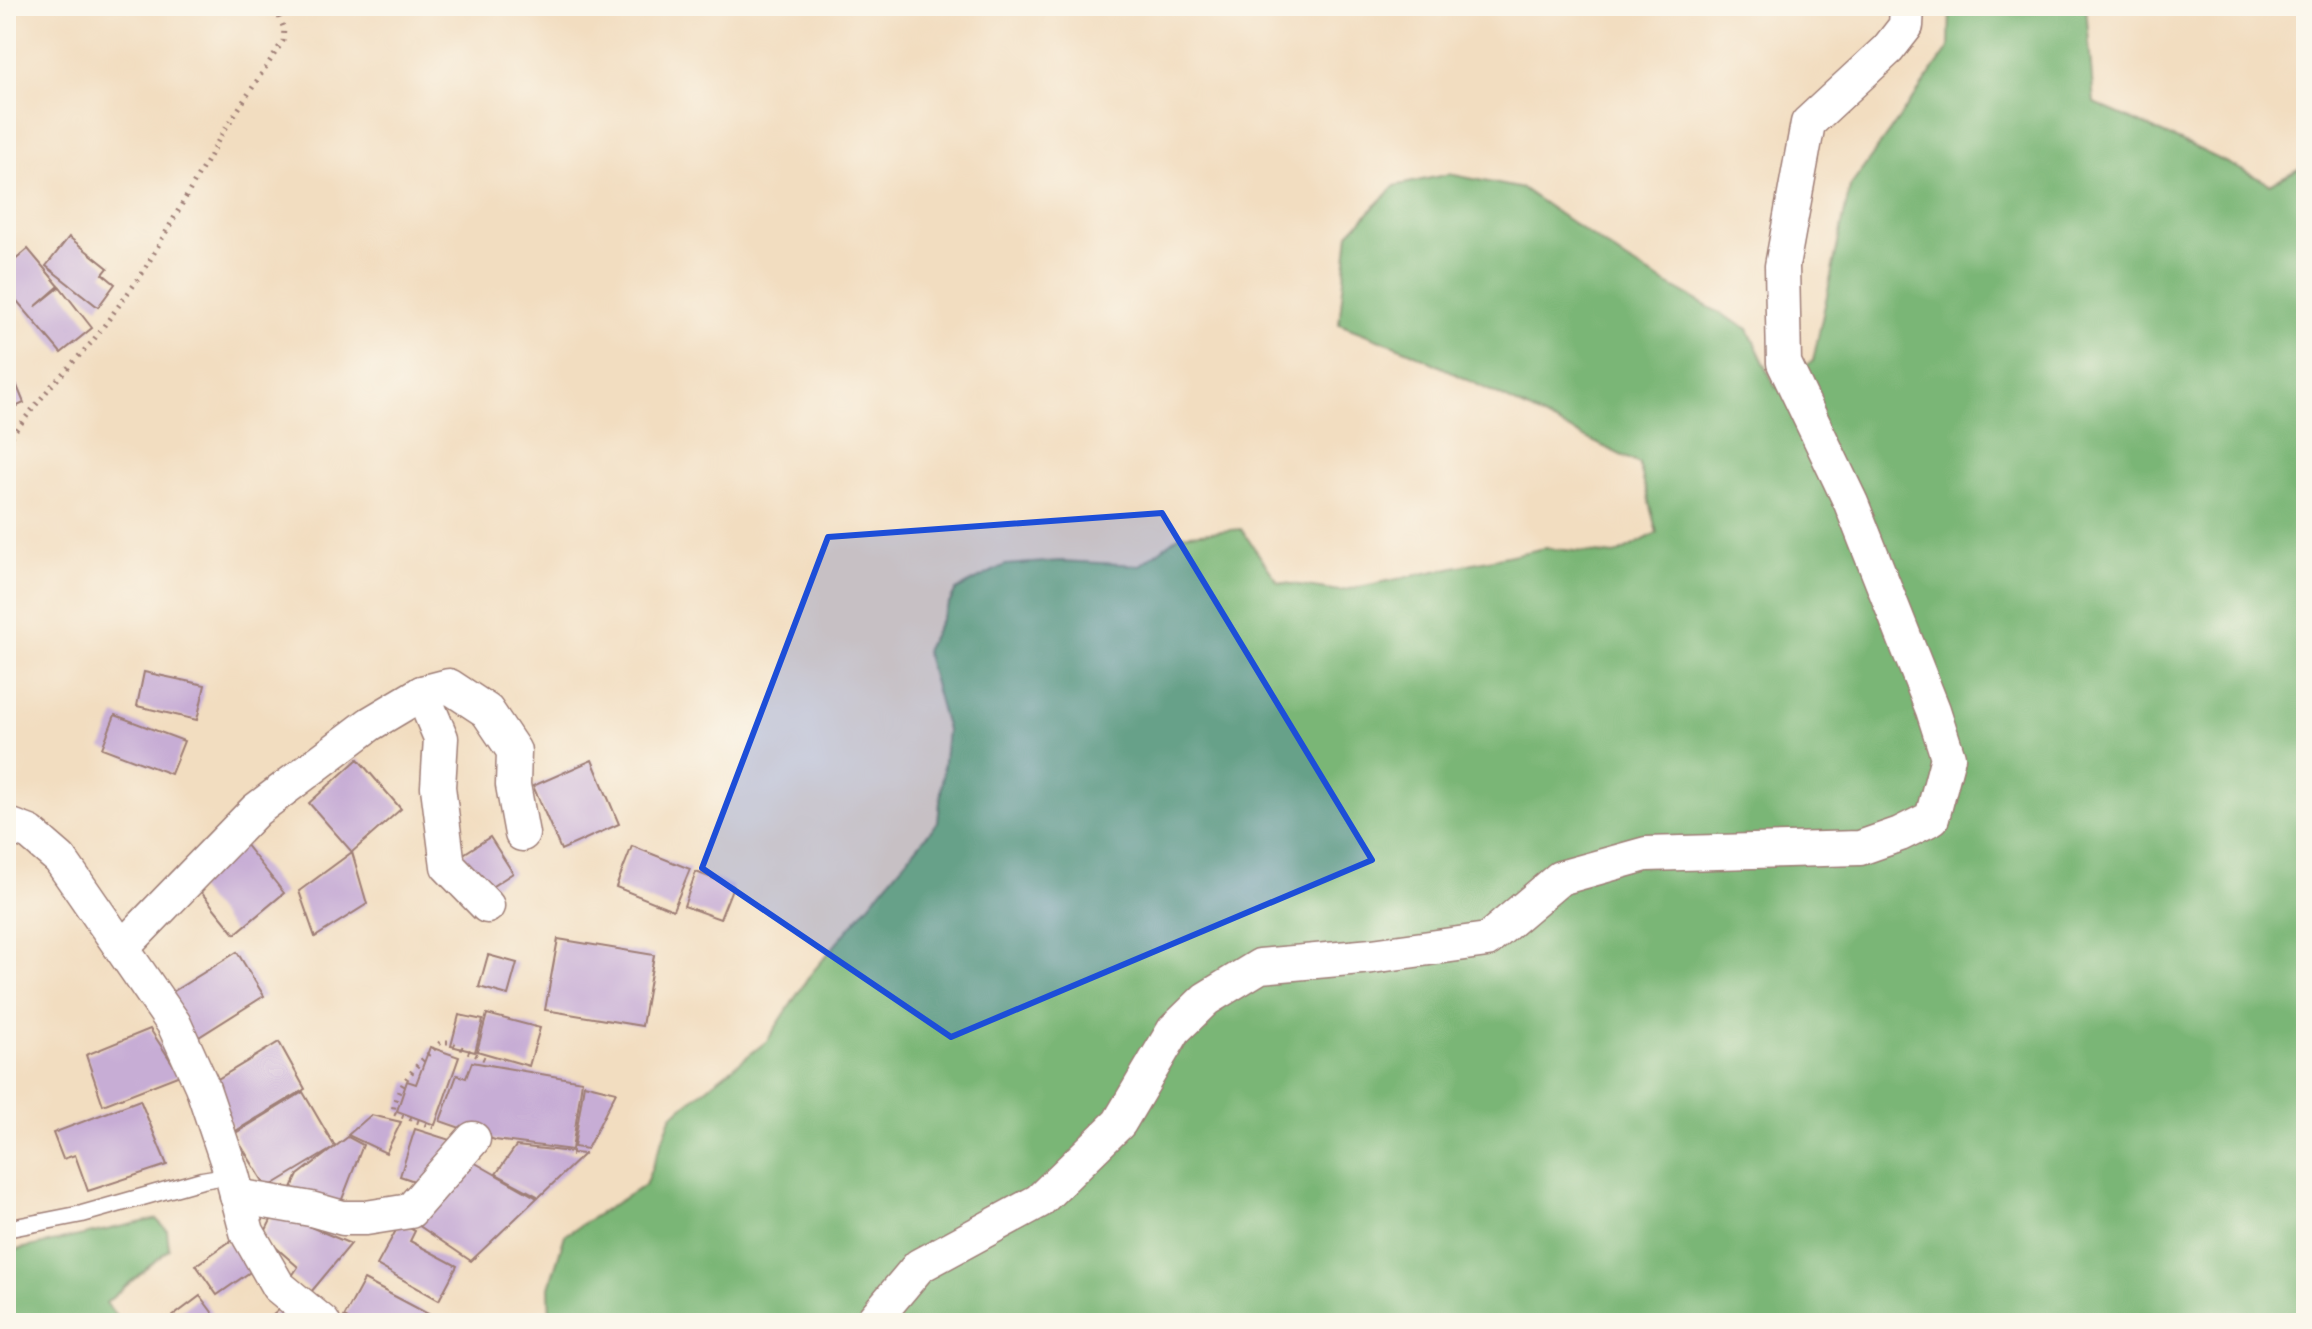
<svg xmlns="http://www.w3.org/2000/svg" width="2312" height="1329" viewBox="0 0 2312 1329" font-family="'Gochi Hand',sans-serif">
  <rect width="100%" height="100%" fill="#fbf7ec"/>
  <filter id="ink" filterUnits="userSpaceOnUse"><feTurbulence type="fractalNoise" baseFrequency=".0125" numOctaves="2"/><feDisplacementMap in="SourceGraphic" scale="16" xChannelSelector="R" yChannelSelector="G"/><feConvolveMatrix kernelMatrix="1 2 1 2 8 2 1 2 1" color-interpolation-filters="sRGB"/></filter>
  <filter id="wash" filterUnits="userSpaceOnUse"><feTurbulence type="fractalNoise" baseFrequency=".006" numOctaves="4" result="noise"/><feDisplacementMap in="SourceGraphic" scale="32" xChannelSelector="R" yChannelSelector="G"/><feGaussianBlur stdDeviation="1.8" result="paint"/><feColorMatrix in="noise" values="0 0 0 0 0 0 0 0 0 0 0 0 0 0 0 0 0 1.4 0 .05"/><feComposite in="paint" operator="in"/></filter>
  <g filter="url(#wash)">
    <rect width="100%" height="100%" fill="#f2ddc0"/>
    <g fill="#7ab676" stroke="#626a50" stroke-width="2">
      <polygon points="1950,6 2086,6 2094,103 2194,147 2270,184 2306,165 2306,1323 550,1323 549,1287 565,1235 645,1185 672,1115 767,1041 810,975 938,822 947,730 925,651 956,590 1005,565 1060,561 1140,565 1180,535 1241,529 1278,582 1340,591 1545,548 1615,555 1657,533 1639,464 1409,351 1339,324 1349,233 1395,186 1449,174 1523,189 1635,266 1748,329 1776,388 1813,361 1850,187 1949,48"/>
      <polygon points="156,1219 167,1230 169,1249 106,1303 122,1323 6,1323 6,1252"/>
    </g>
    <g id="blocks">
      <g fill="#c7add5">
        <polygon points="69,237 108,268 103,274 115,284 98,307 46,266"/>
        <polygon points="28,249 59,286 35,307 60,287 92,328 61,353 6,288 6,268"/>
        <polygon points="6,359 24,403 13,408 15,412 6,415"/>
        <polygon points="144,672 205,685 197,720 137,706"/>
        <polygon points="115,715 184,741 171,774 102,748"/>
        <polygon points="358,759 401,809 352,852 367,904 315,937 299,891 352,852 309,803"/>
        <polygon points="592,760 619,824 561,850 533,786"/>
        <polygon points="490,837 513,873 485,891 462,855"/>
        <polygon points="245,844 284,893 235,934 196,886"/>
        <polygon points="632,846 690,869 673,910 616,887"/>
        <polygon points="696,872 733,886 720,919 684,906"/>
        <polygon points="558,939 654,955 642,1026 545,1010"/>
        <polygon points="237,952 264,996 194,1040 166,996"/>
        <polygon points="488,955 517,963 508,995 479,987"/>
        <polygon points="487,1014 540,1028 529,1066 477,1051"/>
        <polygon points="459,1015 483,1020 475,1052 451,1046"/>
        <polygon points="150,1029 180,1075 103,1105 86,1055"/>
        <polygon points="279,1042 305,1089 234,1132 213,1082"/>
        <polygon points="430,1047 459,1057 435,1125 397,1111 407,1081 416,1084"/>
        <polygon points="472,1062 582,1081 572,1150 495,1140 440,1121 457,1075 466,1078"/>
        <polygon points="584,1084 616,1092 587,1149 574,1147"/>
        <polygon points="303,1092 335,1147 267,1188 234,1134"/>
        <polygon points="140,1100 167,1165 88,1191 75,1155 63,1159 53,1133"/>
        <polygon points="371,1115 401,1122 386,1153 348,1135"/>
        <polygon points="415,1129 453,1141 426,1185 400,1176"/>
        <polygon points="348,1137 363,1145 339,1207 289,1194 298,1175"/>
        <polygon points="516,1146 572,1152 572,1154 573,1153 584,1154 539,1197 496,1174"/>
        <polygon points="470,1160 537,1198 471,1261 418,1225"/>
        <polygon points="275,1212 351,1244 311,1292 292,1276 298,1267 263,1236"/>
        <polygon points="400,1223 415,1231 410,1241 457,1266 439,1300 377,1265"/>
        <polygon points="232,1240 253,1270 217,1295 196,1265"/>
        <polygon points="364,1280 430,1315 426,1323 355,1323 344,1317"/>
        <polygon points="200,1296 220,1323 164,1323"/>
        <polygon points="281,1308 296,1323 264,1323"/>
      </g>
    </g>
  </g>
  <g filter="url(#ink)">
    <use href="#blocks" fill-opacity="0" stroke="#9e7e76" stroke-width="2"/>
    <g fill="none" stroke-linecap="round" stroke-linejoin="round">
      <defs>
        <polyline id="service" points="6,1229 82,1214 202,1180 232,1175"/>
        <g id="minor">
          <polyline points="422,693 441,738 438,787 448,866 487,906"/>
          <polyline points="6,824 30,833 60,859 174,1024 202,1086 232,1175 247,1232 278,1286 323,1323"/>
          <polyline points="122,948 256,810 370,724 422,693 449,686 487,711 514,751 513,785 522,834"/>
          <polyline points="237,1196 311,1209 343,1218 366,1218 410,1211 473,1139"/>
          <polyline points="871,1323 919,1266 1039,1201 1119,1123 1174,1030 1206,999 1260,966 1372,956 1487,940 1560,878 1646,854 1860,848 1900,834 1932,818 1948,757 1933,710 1851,503 1784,363 1782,266 1808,123 1888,49 1906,26 1907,6"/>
        </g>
      </defs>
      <use href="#service" stroke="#9e7e76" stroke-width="19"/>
      <use href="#minor" stroke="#9e7e76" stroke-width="37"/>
      <g stroke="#9e7e76" stroke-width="5" stroke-dasharray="2 6" stroke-linecap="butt">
        <polyline points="6,442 52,385 92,342 142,274 222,134 283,41 284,29 275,6"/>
        <path d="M434 1127 393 1113C395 1084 422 1060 441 1042H448L485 1059"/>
      </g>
      <use href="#service" stroke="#fff" stroke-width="16"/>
      <use href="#minor" stroke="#fff" stroke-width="34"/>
    </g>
  </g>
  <path fill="#1d4ed8" fill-opacity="0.2" stroke="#1d4ed8" stroke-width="6" stroke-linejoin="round" d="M1162 513 1372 860 951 1037 702 868 828 537Z"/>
  <rect width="2312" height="1329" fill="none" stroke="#fbf7ec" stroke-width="32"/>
</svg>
